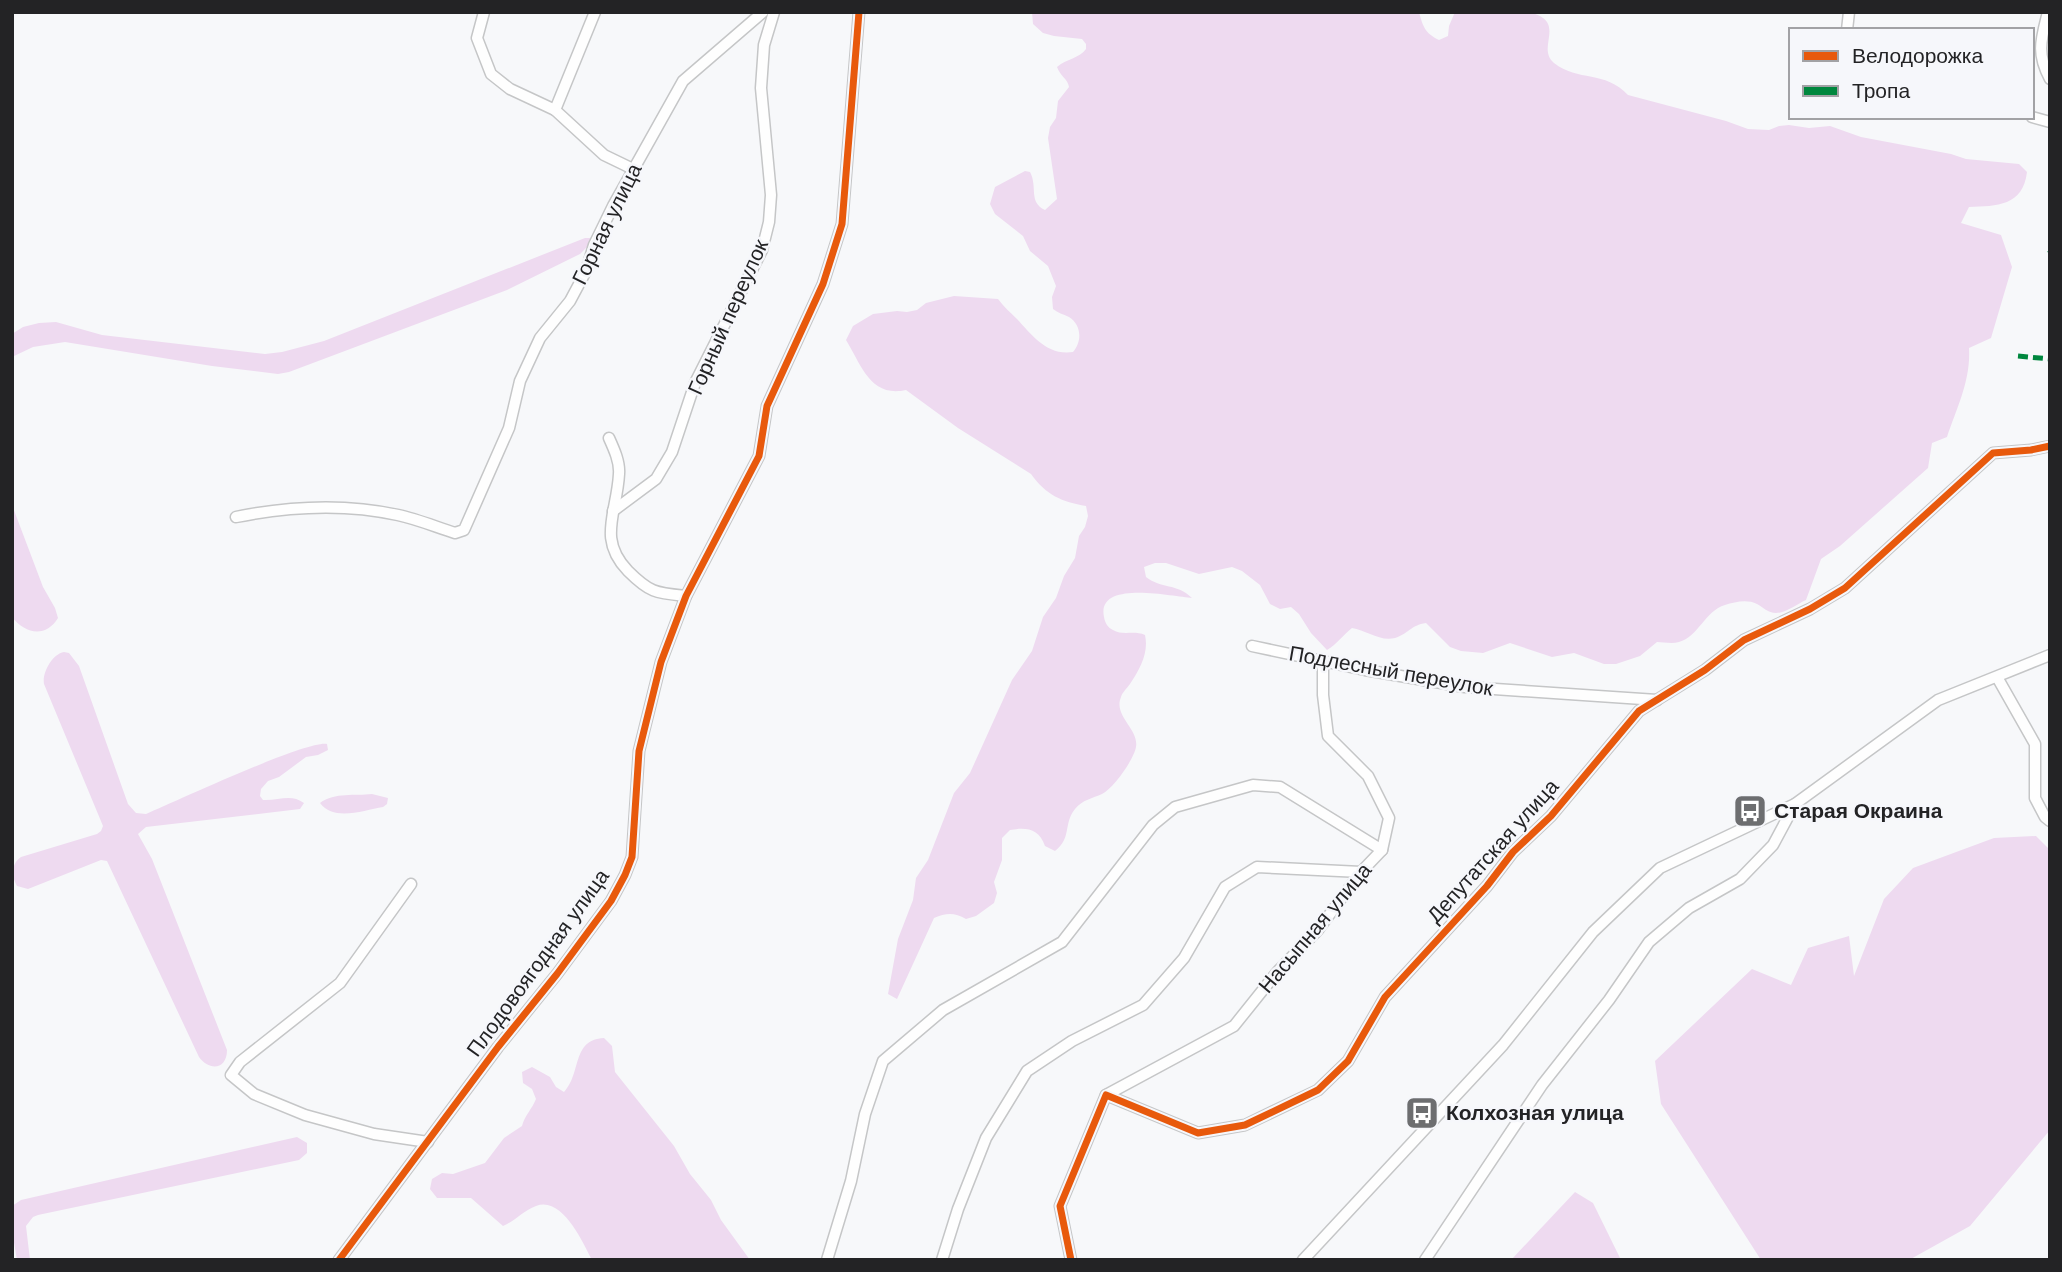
<svg xmlns="http://www.w3.org/2000/svg" width="2062" height="1272" viewBox="0 0 2062 1272" font-family="Helvetica,sans-serif">
  <rect width="100%" height="100%" fill="#f7f8fa"/>
  <g fill="#eedaf0">
    <path d="M1032 12H1419C1423 27 1425 33 1439 40L1448 36 1449 26 1455 12H1528C1569 21 1535 47 1554 63 1578 82 1605 70 1628 95L1726 121 1748 129 1769 130 1779 126 1789 125 1809 128 1830 126 1861 137 1951 154 1966 159 2019 164 2027 172C2023 206 1997 206 1969 207L1961 223 2001 235 2012 267 1991 338 1969 348C1971 380 1957 407 1947 437L1932 443 1928 468 1840 546 1821 559 1806 600C1797 604 1786 613 1776 613 1768 613 1763 607 1757 604 1747 599 1735 602 1725 605 1705 611 1698 637 1679 642 1672 644 1663 642 1657 642L1640 656 1616 664H1604L1574 653 1552 657 1510 643 1483 653 1461 651 1450 647 1426 623C1411 625 1408 634 1395 638 1380 642 1366 630 1352 628 1342 636 1337 644 1327 650L1311 633 1299 614 1291 607 1280 609 1270 604 1260 585 1242 571 1232 567 1199 574 1166 563H1155L1144 567 1146 577C1161 589 1177 583 1192 598 1173 597 1096 579 1104 617 1105 623 1108 628 1113 630 1123 636 1134 630 1145 635 1149 653 1140 669 1130 684 1127 688 1122 693 1121 697 1113 716 1139 729 1136 747 1134 759 1114 788 1102 794 1093 798 1082 800 1075 809 1063 824 1072 838 1055 851L1045 846C1039 829 1027 827 1010 830L1002 838V860L994 882 997 893 994 903 976 916 966 919C954 912 946 913 934 918L897 999 888 994 898 939 913 900 916 878 928 860 954 793 970 773 1012 680 1032 651 1043 617 1056 598 1064 576 1075 558 1079 536 1085 527 1088 516 1086 506C1062 502 1046 495 1031 474L958 428 906 390C870 398 861 364 846 340L853 326 873 314 897 311 907 312 917 310 926 303 954 296 998 299C1004 307 1010 312 1017 319 1032 335 1047 356 1073 352 1082 342 1082 325 1069 317 1063 314 1058 313 1053 309L1052 297 1056 286 1048 266 1030 251 1023 236 995 214 990 204 995 187 1025 171 1030 172C1038 187 1028 202 1045 210L1057 199 1048 138 1050 127 1056 118 1058 101 1069 87C1068 79 1060 76 1057 67 1066 59 1080 58 1086 49V44L1082 39 1054 36 1043 33 1033 24Z"/>
    <polygon points="585,238 590,238 591,243 580,254 507,290 289,372 278,374 212,366 65,342 33,347 12,357 12,334 23,327 39,323 56,322 102,335 265,354 282,352 324,341"/>
    <path d="M12 505 43 587 55 608 58 618C46 638 25 634 12 617Z"/>
    <path d="M64 652 69 653 79 666 128 804 136 813 146 814C175 802 306 740 327 744L328 750 318 755 306 757 279 777 268 781 261 789 260 796 263 800C278 801 291 793 304 803L300 809 146 827 138 834 152 859 227 1050C227 1070 209 1071 199 1057L107 861 101 860 28 889 17 886C11 876 11 864 21 857L97 834 101 831 103 826 44 684C42 673 52 654 64 652Z"/>
    <path d="M372 794 388 798 387 804 383 807C364 810 334 822 320 803 335 792 355 796 372 794Z"/>
    <polygon points="2036,836 2050,850 2050,1130 1970,1226 1909,1260 1761,1260 1661,1104 1655,1061 1752,969 1791,985 1808,948 1849,936 1854,976 1884,899 1913,868 1994,838"/>
    <path d="M604 1038 612 1046 615 1072 674 1146 690 1174 711 1200 721 1220 750 1260H592C582 1241 562 1196 536 1206 523 1211 515 1221 503 1226L471 1198H437L430 1189 432 1179 442 1173 453 1174 485 1163 504 1138 522 1126C525 1115 532 1109 536 1099L532 1089 523 1083 522 1072 532 1067 550 1077 556 1087 564 1092C582 1073 571 1040 604 1038Z"/>
    <polygon points="297,1137 307,1143 307,1153 299,1160 38,1215 33,1217 26,1226 30,1260 17,1260 12,1231 12,1206 21,1200"/>
    <polygon points="1575,1192 1593,1203 1621,1260 1511,1260"/>
  </g>
  <g fill="none" stroke-linecap="round" stroke-linejoin="round">
    <defs>
      <g id="minor">
        <polyline points="484,12 477,38 491,74 510,89 555,110 604,155 633,169"/>
        <path d="M2048 12C2041 40 2036 53 2050 79"/>
        <polyline points="1847,30 1849,12"/>
        <polyline points="555,110 595,12"/>
        <polyline points="2032,117 2050,122"/>
        <path d="M609 438C614 449 620 462 619 474 617 513 597 539 628 571 650 593 656 593 686 596"/>
        <polyline points="613,511 656,479 672,452 695,383 762,250 769,222 771,195 761,88 764,45 774,12"/>
        <path d="M236 517C290 506 344 503 398 515 417 519 436 527 455 533L464 530 509 428 520 381 540 338 570 301 586 271 594 245 613 206 683 81 763 12"/>
        <polyline points="1252,646 1365,670 1465,687 1657,700"/>
        <polyline points="1997,677 2035,744 2035,798 2045,817 2050,821"/>
        <polyline points="411,884 340,983 240,1062 231,1075 254,1094 305,1115 374,1134 428,1142"/>
        <polyline points="1106,1095 1234,1026 1278,971 1318,930 1361,872 1382,850 1389,818 1368,776 1328,736 1323,695 1323,660"/>
        <polyline points="339,1260 498,1047 557,974 611,901 625,875 632,857 639,751 661,662 686,596 759,456 767,406 823,284 842,224 859,12"/>
        <polyline points="827,1260 851,1181 865,1114 883,1061 943,1010 1062,942 1153,825 1175,807 1253,785 1280,787 1382,850"/>
        <polyline points="942,1260 958,1209 986,1138 1027,1071 1072,1041 1143,1005 1184,958 1225,887 1257,867 1361,872"/>
        <polyline points="1071,1260 1060,1206 1106,1095 1198,1133 1245,1125 1318,1090 1348,1061 1385,997 1487,886 1513,852 1551,816 1639,711 1705,670 1744,640 1810,609 1845,588 1993,453 2031,450 2050,446"/>
        <polyline points="1303,1260 1503,1045 1593,932 1660,868 1795,804 1938,700 2050,655"/>
        <polyline points="1425,1260 1542,1085 1609,1000 1649,942 1689,908 1740,879 1773,845 1795,804"/>
      </g>
    </defs>
    <use href="#minor" stroke="#c5c6c7" stroke-width="13"/>
    <use href="#minor" stroke="#fefefe" stroke-width="10"/>
    <g stroke="#00873e" stroke-width="5" stroke-dasharray="10 5" stroke-linecap="butt">
      <polyline points="2049,250 2050,251"/>
      <polyline points="2018,356 2050,359"/>
    </g>
    <defs>
      <g id="cycleway">
        <polyline points="339,1260 498,1047 557,974 611,901 625,875 632,857 639,751 661,662 686,596 759,456 767,406 823,284 842,224 859,12"/>
        <polyline points="1071,1260 1060,1206 1106,1095 1198,1133 1245,1125 1318,1090 1348,1061 1385,997 1487,886 1513,852 1551,816 1639,711 1705,670 1744,640 1810,609 1845,588 1993,453 2031,450 2050,446"/>
      </g>
    </defs>
    <use href="#cycleway" stroke="#f6f7fb" stroke-width="11"/>
    <use href="#cycleway" stroke="#e8590c" stroke-width="7"/>
  </g>
  <defs>
    <symbol id="bus-square" viewBox="-11 -11 22 22"><rect x="-9" y="-9" width="18" height="18" rx="4" fill="#6d6e70" stroke="#f6f7fb"/><path d="M-5-6H5V4H4V6H2V4H-2V6H-4V4H-5ZM-3.5-4V0h7V-4ZM-3.5 1.2v1.5H-2V1.2ZM2 1.2v1.5H3.5V1.2Z" fill="#fff"/></symbol>
  </defs>
  <g fill-rule="evenodd">
    <use href="#bus-square" x="1731" y="792" width="38" height="38"/>
    <use href="#bus-square" x="1403" y="1094" width="38" height="38"/>
  </g>
  <g text-anchor="middle" stroke-width="5" stroke-linejoin="round" paint-order="stroke">
    <g font-size="21" fill="#232325" stroke="#f6f7fb">
      <text transform="translate(607 224) rotate(-64)" y="7">Горная улица</text>
      <text transform="translate(728 317) rotate(-66)" y="7">Горный переулок</text>
      <text transform="translate(1391 671) rotate(10)" y="7">Подлесный переулок</text>
      <text transform="translate(1493 851) rotate(-48)" y="7">Депутатская улица</text>
      <text transform="translate(1315 928) rotate(-50)" y="7">Насыпная улица</text>
      <text transform="translate(538 963) rotate(-54)" y="7">Плодовоягодная улица</text>
    </g>
    <g font-size="21" font-weight="bold" fill="#232325" stroke="#f6f7fb" text-anchor="start">
      <text x="1774" y="818">Старая Окраина</text>
      <text x="1446" y="1120">Колхозная улица</text>
    </g>
  </g>
  <rect width="2062" height="1272" fill="none" stroke="#232325" stroke-width="28"/>
  <rect x="1789" y="28" width="245" height="91" fill="#f6f7fb" stroke="#a2a2a5" stroke-width="2"/>
  <rect x="1803" y="51" width="35" height="10" fill="#e8590c" stroke="#a2a2a5" stroke-width="2"/>
  <text x="1852" y="63" font-size="21" fill="#232325">Велодорожка</text>
  <rect x="1803" y="86" width="35" height="10" fill="#00873e" stroke="#a2a2a5" stroke-width="2"/>
  <text x="1852" y="98" font-size="21" fill="#232325">Тропа</text>
</svg>
